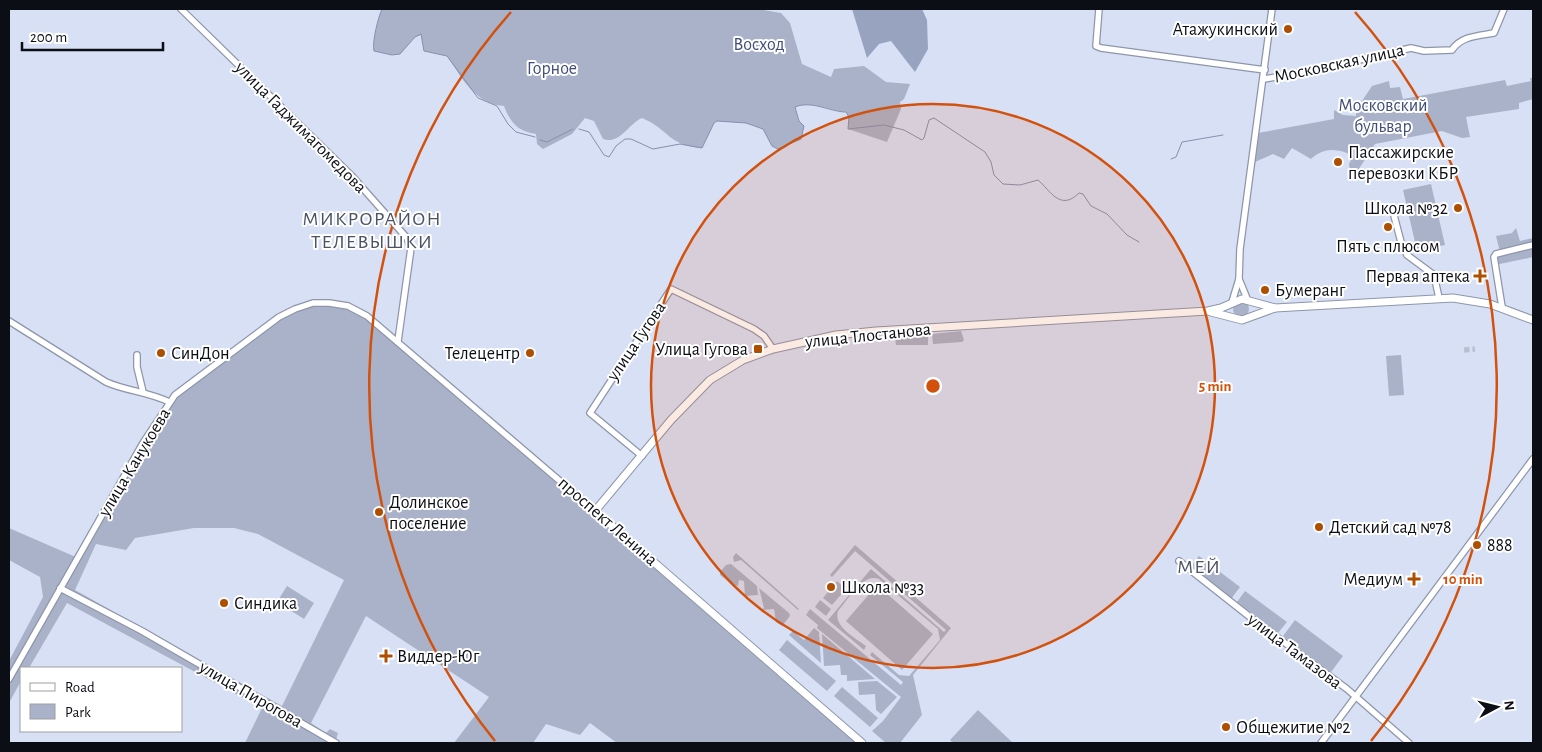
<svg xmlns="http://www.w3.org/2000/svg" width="1542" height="752" viewBox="0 0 1542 752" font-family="'Alegreya Sans',sans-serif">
  <rect width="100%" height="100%" fill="#d8e0f6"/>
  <g fill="#aab2c9" fill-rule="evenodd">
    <path d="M382 9H758L781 13 790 23 802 64 831 77 834 69 864 66 886 82 910 84 904 99 900 102 901 109 887 142 848 129 849 117 846 112C830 111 811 100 795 107L799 121 804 126 801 139 778 149 772 146 763 129 746 123 717 121 714 123 702 148C668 146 669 129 642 118 628 124 620 145 603 139L594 121 585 118 572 134 543 149 537 144 536 134C518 132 510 122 504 106 475 104 462 78 447 56L424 51 421 35 415 37 400 54 392 55 374 51C372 41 378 18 382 9Z"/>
    <path d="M1530 78H1533V99L1519 103V109L1466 117 1470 137 1462 138 1442 131 1375 144 1351 181 1349 164 1353 156C1339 148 1323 147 1311 159L1292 148 1284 159 1273 154 1255 162 1258 133 1334 119V110L1343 115 1356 116V103L1362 101 1372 86 1389 81 1390 88 1400 87 1403 99 1505 80 1507 86 1531 81Z"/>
    <polygon points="1431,184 1445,245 1417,251 1403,190"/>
    <polygon points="1516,228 1520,241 1533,238 1533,257 1495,265 1496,254 1500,252 1496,236 1512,233"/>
    <circle cx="1241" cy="309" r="8"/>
    <path d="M313 303 356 309 862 743H617L590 723 580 735 546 724 533 743H454L489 697 366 616 311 723 326 733 330 729 338 733 336 740 342 743H245L262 708 67 603 29 668H21V681L9 703V661L43 597 40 577 9 560V528L78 558 169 402 279 317ZM194 528H234L258 534 344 580 282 706 75 590 96 544 126 550 135 538Z"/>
    <polygon points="961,331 964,340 962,342 933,344 932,334"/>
    <polygon points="928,334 928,345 896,345 895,338 897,337"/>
    <polygon points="1401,355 1404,395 1389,396 1386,356"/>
    <path d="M855 545 951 628 913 675 922 715 900 743H886L872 731 883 721 901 697 817 628 818 625 806 615 810 609 901 685 903 682 870 655 872 652 899 675 909 676 940 640 938 629 879 579C863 572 848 600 838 611 833 627 856 638 866 646L864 650 828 620 871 569 944 632 946 630 855 551 832 577 830 575Z"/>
    <polygon points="736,553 799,609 798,610 741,560 734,562 733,557"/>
    <polygon points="1199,556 1240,587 1231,599 1190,568"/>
    <polygon points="731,564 757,586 758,595 745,596 744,581 739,580 738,586 733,585 720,575 720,572 726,565"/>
    <polygon points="837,581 846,589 832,605 823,598"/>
    <polygon points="877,585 933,634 902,670 846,621"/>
    <polygon points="287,586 314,603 304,619 277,602"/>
    <polygon points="759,588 789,613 790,616 782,626 776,622 774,609 762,610 764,608"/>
    <polygon points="1245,591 1287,622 1278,633 1237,602"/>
    <polygon points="820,600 831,609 826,616 815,607"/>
    <polygon points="1295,620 1343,656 1331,672 1283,636"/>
    <polygon points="814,628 819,632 821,663 789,635 793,631 804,640"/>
    <polygon points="822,634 875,679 847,681 847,675 841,675 840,665 824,666"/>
    <polygon points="787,640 836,681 827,691 779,650"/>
    <polygon points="877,681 897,697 881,714 876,710 875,694 859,695 858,682"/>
    <polygon points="842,687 878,718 870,727 834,696"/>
    <polygon points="978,710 1013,743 953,743 950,740"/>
  </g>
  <polygon fill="#98a3c0" points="852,9 922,9 927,20 928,49 915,72 891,41 879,44 867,58"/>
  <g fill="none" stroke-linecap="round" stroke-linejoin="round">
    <g stroke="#8690ac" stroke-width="1">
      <path d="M382 9C378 18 372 41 374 51L392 55 400 54 415 37 421 34 424 51 447 56 478 98 497 106 508 124 516 132 535 137"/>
      <path d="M579 129 589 132 604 155 609 157 616 146 625 139H631L653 149 680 144 702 148 714 123 717 121 746 123 763 129 772 146 778 149 801 139 804 126 799 121 795 107C812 100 830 112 846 112L849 117 848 129 884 125 904 130 922 140 924 138 929 120 934 118 985 152 991 162 994 175 1003 184 1020 185 1038 180C1050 190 1060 212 1079 193L1083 194 1091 206 1107 214 1127 235 1139 242"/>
      <polyline points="540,140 547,142 573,129"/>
      <polyline points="1171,159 1176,157 1182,142 1223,135"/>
    </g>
    <polyline stroke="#b9c0d4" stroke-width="5.5" stroke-dasharray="5.5 3" stroke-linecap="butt" points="1464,350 1475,349"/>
    <defs>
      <g id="minor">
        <polyline points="181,9 351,175 407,238 411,248 398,341"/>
        <polyline points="1099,9 1096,46 1101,48 1265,70"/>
        <path d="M1264 79 1307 72 1411 48 1424 51 1452 50C1461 36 1478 36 1494 33L1504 9"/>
        <polyline points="1384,209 1392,208 1401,242 1407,255 1434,275 1439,298"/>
        <polyline points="1239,279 1248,301"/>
        <polyline points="1232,302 1239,279 1240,249 1272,9"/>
        <polyline points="1502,307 1494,257 1496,254 1533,245"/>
        <path d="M9 321 106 382C126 391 149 392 169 402"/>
        <polyline points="137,355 137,367 143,392"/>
        <polyline points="642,456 590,413 671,289 754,329 764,336 773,349"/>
        <polyline points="1179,561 1250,617 1347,689 1409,743"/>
        <polyline points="60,588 142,631 336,743"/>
        <polyline points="9,679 143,443 175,395 279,317 295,309 313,303 329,303 348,306 367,316 595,511"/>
        <polyline points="1321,743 1533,459"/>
      </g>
      <g id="major">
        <polyline points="1211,312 1242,320 1275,308 1453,298 1490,304 1533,320"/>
        <polyline points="862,743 595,511 671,420 710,380 743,360 773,349 836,335 876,331 1208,311 1221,308 1242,299 1275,308"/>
      </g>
    </defs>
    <use href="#minor" stroke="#8f96aa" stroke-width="8"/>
    <use href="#major" stroke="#8f96aa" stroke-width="9"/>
    <use href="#minor" stroke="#fff" stroke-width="5.5"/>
    <use href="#major" stroke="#fff" stroke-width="7"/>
  </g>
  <circle cx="933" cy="386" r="282" fill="#d2520d" fill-opacity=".12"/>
  <g fill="none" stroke="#d2520d" stroke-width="2.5">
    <circle cx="933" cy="386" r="282"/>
    <path d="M495 741A564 564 0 0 1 511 12M1355 12A564 564 0 0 1 1371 741"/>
  </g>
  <g fill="#ad4e00" stroke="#fff" stroke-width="2">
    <circle cx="1288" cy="29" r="5"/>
    <circle cx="1338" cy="162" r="5"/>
    <circle cx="1458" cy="208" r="5"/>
    <circle cx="1388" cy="227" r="5"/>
    <path d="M1477.5 268.5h5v5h5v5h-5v5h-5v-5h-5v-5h5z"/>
    <circle cx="1265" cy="290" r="5"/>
    <rect x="753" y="344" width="10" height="10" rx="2.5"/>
    <circle cx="161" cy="353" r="5"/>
    <circle cx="530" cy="353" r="5"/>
    <circle cx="379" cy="512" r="5"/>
    <circle cx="1319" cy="527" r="5"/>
    <circle cx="1477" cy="545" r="5"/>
    <path d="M1411.5 571.5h5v5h5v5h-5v5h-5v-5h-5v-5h5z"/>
    <circle cx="831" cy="587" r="5"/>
    <circle cx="224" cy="603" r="5"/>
    <path d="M383.5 648.5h5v5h5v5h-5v5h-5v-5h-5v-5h5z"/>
    <circle cx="1226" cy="727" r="5"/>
  </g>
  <g text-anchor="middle" stroke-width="4" stroke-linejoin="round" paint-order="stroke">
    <g font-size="18" fill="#0c0e15" stroke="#fff" text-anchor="start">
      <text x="1278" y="35" text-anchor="end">Атажукинский</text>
      <text x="1348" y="158">Пассажирские<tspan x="1348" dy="21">перевозки КБР</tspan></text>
      <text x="1448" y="214" text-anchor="end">Школа №32</text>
      <text x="1388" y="252" text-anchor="middle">Пять с плюсом</text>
      <text x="1470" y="282" text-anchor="end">Первая аптека</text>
      <text x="1275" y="296">Бумеранг</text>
      <text x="748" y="355" text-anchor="end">Улица Гугова</text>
      <text x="171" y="359">СинДон</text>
      <text x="520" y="359" text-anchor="end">Телецентр</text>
      <text x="389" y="508">Долинское<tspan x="389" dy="21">поселение</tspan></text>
      <text x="1329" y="533">Детский сад №78</text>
      <text x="1487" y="551">888</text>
      <text x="1403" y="585" text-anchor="end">Медиум</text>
      <text x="841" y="593">Школа №33</text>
      <text x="234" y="609">Синдика</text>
      <text x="397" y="662">Виддер-Юг</text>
      <text x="1236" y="733">Общежитие №2</text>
    </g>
    <g font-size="18" fill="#404d79" stroke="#fff">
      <text x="759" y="50">Восход</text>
      <text x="552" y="74">Горное</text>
      <text x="1383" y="111">Московский<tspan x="1383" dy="21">бульвар</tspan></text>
    </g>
    <g font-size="18" fill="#0c0e15" stroke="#fff">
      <text transform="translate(1339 63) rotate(-12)" y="6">Московская улица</text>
      <text transform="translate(301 127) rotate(45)" y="6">улица Гаджимагомедова</text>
      <text transform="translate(868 335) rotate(-6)" y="6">улица Тлостанова</text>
      <text transform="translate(636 341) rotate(-56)" y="6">улица Гугова</text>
      <text transform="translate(134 462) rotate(-59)" y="6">улица Канукоева</text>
      <text transform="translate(608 521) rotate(41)" y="6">проспект Ленина</text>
      <text transform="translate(1295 651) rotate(37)" y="6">улица Тамазова</text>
      <text transform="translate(251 694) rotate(30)" y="6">улица Пирогова</text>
    </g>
    <g font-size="20" letter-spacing="1" fill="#4c5365" stroke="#fff">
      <text x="372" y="225">МИКРОРАЙОН<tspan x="372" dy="23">ТЕЛЕВЫШКИ</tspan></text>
      <text x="1199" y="573">МЕЙ</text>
    </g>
  </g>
  <circle cx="933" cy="386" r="8" fill="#d2520d" stroke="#fff" stroke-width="2.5"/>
  <g font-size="15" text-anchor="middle" font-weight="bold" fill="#d2520d" stroke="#fff" stroke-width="4" stroke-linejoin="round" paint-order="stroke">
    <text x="1215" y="391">5 min</text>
    <text x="1463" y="584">10 min</text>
  </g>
  <rect width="1542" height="752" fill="none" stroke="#0c0e15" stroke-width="20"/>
  <rect x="20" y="667" width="162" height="65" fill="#ffffff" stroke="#9e9fa1"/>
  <rect x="30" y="683" width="25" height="8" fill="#ffffff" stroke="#9e9fa1"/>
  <text x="65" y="692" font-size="15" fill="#0c0e15">Road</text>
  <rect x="30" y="704" width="25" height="15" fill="#aab2c9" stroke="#9e9fa1"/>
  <text x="65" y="717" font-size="15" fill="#0c0e15">Park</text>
  <g transform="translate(1497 707) rotate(83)" stroke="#ffffff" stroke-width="4" paint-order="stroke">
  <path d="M0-4L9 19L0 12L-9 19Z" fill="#0c0e15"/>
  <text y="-8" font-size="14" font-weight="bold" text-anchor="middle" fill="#0c0e15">N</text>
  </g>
  <path d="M22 42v8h141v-8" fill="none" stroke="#0c0e15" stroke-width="2.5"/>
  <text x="30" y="42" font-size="15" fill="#0c0e15" stroke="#ffffff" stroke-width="4" paint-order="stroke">200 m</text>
</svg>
